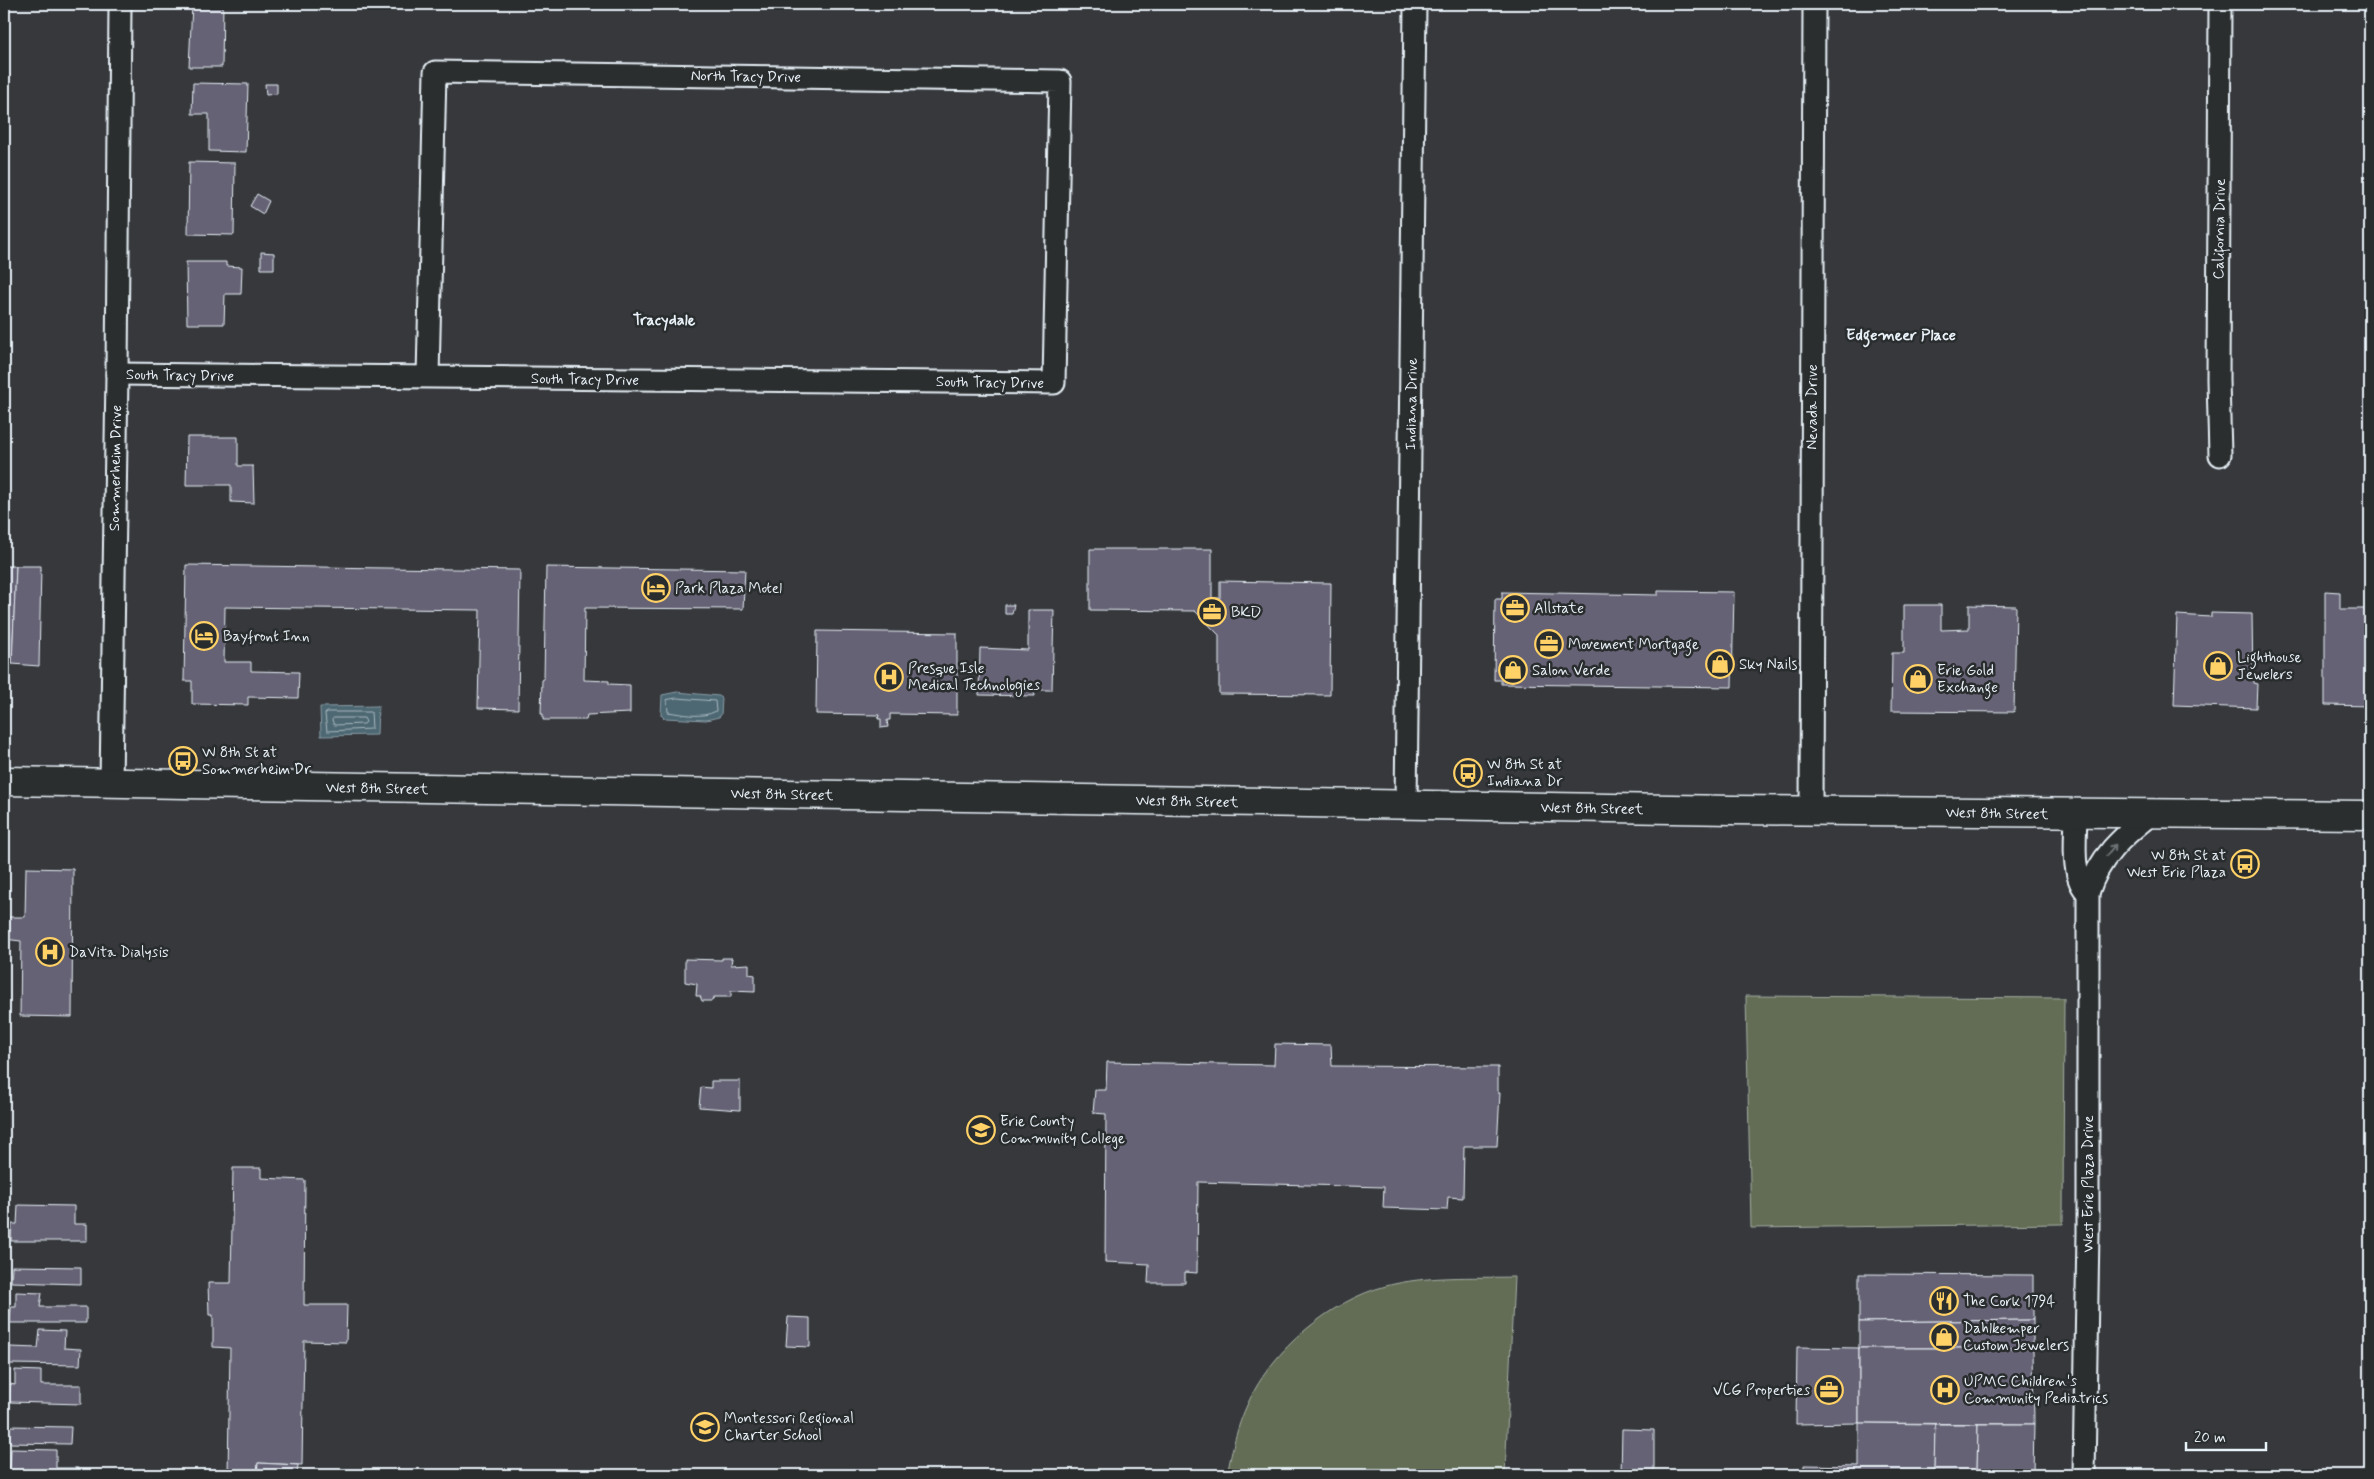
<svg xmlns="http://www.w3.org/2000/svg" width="2374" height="1479" viewBox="0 0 2374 1479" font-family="Mynerve,sans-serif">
  <rect width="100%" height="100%" fill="#36383c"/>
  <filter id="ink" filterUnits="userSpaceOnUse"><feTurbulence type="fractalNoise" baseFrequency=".02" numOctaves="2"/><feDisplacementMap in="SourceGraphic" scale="10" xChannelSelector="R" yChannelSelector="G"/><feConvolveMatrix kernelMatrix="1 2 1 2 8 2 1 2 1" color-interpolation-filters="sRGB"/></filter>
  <g filter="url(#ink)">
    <g fill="#636d54" stroke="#a6afa6">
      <polygon points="1746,996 2064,998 2063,1224 1751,1228"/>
      <path d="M1514 1277 1505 1475H1227C1232 1450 1237 1426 1248 1403 1271 1351 1331 1300 1386 1286 1427 1275 1471 1278 1514 1277Z"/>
    </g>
    <g fill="#4d6772" stroke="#8b9ea8">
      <polygon points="677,692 719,696 722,698 721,715 719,717 706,720 664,718 661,715 662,695"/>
      <polygon points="378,706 377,735 321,736 320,707"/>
    </g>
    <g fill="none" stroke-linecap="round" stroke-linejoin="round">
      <g stroke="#aabac2" stroke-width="1">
        <path d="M677 698 715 701 716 711C702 719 683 714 668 712L667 700Z"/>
        <polygon points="328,712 371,712 372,729 327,731 325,714"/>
        <polygon points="334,718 364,718 366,722 364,724 334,725 332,720"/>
      </g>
    </g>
    <g fill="#666274" stroke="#e8f1f8">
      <polygon points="192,4 223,4 222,67 189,67"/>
      <polygon points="4,7 9,7 10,21 4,21"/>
      <rect x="4" y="74" width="5" height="13"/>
      <polygon points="193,83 248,84 246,152 209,151 209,114 192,114"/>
      <polygon points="265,84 277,84 277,94 266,95"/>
      <polygon points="189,162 235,163 234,235 188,234"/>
      <polygon points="257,194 269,201 263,214 250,206"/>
      <polygon points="261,252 274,253 274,269 261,269"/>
      <polygon points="186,262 226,262 226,266 242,267 241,294 225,294 224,324 187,324"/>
      <polygon points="187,437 238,437 238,466 253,466 254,503 231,502 231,485 186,485"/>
      <polygon points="1090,549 1212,549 1212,598 1220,598 1220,581 1331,583 1330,695 1219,694 1219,635 1195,611 1090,610"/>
      <polygon points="186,565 520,570 518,709 478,708 480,610 225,607 224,662 251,662 251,671 299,672 298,698 248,697 248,705 192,704 192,681 184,681"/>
      <polygon points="4,566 16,566 12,664 4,664"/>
      <polygon points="16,566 41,566 39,666 12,664"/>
      <polygon points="546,567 745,570 743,609 585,608 584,680 609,681 609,684 630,685 630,713 587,715 586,720 543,720 543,714 541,714 542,680 544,679"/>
      <polygon points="1658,591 1734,592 1732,687 1501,684 1501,680 1494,680 1495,599 1502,599 1502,592 1658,595"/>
      <polygon points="2325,591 2340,592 2340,609 2370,609 2370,706 2325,705"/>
      <polygon points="1005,605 1014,605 1012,614 1005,614"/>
      <polygon points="1904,605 1941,605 1941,630 1969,629 1969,605 2016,606 2014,712 1891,711 1892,653 1904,653"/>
      <polygon points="1028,610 1054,610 1052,690 1034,690 1035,696 979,695 980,648 1028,650"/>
      <polygon points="2211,613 2252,614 2253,683 2257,684 2256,708 2174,705 2177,615 2211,617"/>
      <polygon points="817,631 957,633 957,715 890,714 890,720 887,720 888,727 881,728 881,719 878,719 879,715 816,714"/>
      <polygon points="2238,860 2253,860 2253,867 2238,866"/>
      <polygon points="26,868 73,869 72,1017 20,1016 21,941 4,939 4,917 25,917"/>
      <polygon points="722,958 732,958 731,965 749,964 749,974 755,975 755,992 731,991 731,997 714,997 712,1001 702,1001 700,996 696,996 697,984 685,982 685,959 722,960"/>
      <polygon points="1275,1044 1331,1045 1332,1066 1498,1067 1498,1093 1500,1093 1497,1146 1464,1146 1463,1198 1448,1197 1447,1210 1383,1208 1384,1187 1198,1182 1197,1273 1185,1272 1185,1283 1148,1283 1149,1264 1105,1262 1106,1114 1093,1113 1095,1090 1106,1090 1107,1062 1274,1065"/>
      <polygon points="711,1081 740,1081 740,1110 699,1107 701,1087 711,1088"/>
      <polygon points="233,1168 261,1168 261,1178 305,1180 304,1305 347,1305 346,1342 304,1341 302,1465 258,1463 257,1475 228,1474 230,1348 213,1347 213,1315 209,1315 208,1283 231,1283"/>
      <polygon points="18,1205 74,1206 74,1224 87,1224 87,1241 11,1241 12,1224 17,1224"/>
      <polygon points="12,1266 81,1267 81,1284 11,1282"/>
      <polygon points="1859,1274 2033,1275 2033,1320 1859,1322"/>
      <polygon points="16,1292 42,1293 40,1307 86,1307 86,1323 10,1323 11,1307 16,1307"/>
      <polygon points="788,1317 810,1318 810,1347 786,1346"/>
      <polygon points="2033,1320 2033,1348 1859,1348 1859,1322"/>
      <polygon points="40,1330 65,1331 64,1348 81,1349 80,1365 9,1364 10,1347 38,1348"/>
      <polygon points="1797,1347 1859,1348 1859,1423 1796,1424"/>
      <polygon points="1859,1348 2033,1348 2034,1424 1859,1423"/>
      <polygon points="15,1370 41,1371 41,1385 81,1385 81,1404 9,1402 10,1384 15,1385"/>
      <polygon points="1859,1423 1935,1424 1934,1475 1804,1475 1804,1465 1859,1466"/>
      <polygon points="1935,1424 1978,1424 1977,1475 1934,1475"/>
      <polygon points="1978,1424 2034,1424 2033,1475 1977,1475"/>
      <polygon points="9,1426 71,1427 70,1444 8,1443"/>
      <polygon points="1622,1429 1654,1430 1654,1475 1621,1475"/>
      <polygon points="11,1449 56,1450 56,1468 78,1468 78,1475 7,1475 8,1467 10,1467"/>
      <polygon points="258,1463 298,1465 297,1474 347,1475 257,1475"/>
    </g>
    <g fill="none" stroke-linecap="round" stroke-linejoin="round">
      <defs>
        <g id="street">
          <polyline points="117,374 1054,383 1060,81 435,72 428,377"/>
          <polyline points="2220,455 2218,380 2220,4"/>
          <polyline points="111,783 117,374 120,4"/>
          <polyline points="1406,804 1415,4"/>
          <polyline points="1811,811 1814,4"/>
          <path d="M2076 814C2076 836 2070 878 2088 893"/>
          <path d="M2084 1475 2088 1232V893C2099 857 2122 837 2150 815"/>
        </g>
        <polyline id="secondary" points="4,781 1733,810 2370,815"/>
      </defs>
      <use href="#street" stroke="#e8f1f8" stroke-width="25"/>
      <use href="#secondary" stroke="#e8f1f8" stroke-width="31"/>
      <use href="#street" stroke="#2a2d2e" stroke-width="21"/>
      <use href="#secondary" stroke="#2a2d2e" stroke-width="28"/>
    </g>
    <defs><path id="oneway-shaft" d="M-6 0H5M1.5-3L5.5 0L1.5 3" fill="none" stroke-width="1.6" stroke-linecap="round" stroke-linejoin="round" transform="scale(1.25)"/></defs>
    <use stroke="#6c7275" href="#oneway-shaft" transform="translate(2111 850) rotate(-50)"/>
  </g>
  <defs>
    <symbol id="hotel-ring" viewBox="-11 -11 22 22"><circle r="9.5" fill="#2a2d2e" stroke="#ffd166" stroke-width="1.5"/><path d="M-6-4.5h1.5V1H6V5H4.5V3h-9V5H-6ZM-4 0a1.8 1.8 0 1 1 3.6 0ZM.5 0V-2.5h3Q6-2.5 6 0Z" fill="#ffd166"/></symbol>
    <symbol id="office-ring" viewBox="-11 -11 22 22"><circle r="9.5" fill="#2a2d2e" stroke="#ffd166" stroke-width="1.5"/><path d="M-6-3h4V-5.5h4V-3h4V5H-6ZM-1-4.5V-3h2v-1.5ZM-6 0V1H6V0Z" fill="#ffd166"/></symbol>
    <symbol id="shop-ring" viewBox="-11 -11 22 22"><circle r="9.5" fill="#2a2d2e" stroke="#ffd166" stroke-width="1.5"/><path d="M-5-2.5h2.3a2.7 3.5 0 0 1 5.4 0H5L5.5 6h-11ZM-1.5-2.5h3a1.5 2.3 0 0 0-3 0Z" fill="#ffd166"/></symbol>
    <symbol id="hospital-ring" viewBox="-11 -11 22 22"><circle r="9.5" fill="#2a2d2e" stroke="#ffd166" stroke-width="1.5"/><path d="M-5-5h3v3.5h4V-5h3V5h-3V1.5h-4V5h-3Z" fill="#ffd166"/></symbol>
    <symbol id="bus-ring" viewBox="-11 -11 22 22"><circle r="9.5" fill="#2a2d2e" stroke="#ffd166" stroke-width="1.5"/><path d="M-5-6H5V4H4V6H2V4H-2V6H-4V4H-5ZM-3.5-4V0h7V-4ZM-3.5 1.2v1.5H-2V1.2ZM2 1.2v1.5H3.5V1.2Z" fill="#ffd166"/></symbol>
    <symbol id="university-ring" viewBox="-11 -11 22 22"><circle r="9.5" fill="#2a2d2e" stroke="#ffd166" stroke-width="1.5"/><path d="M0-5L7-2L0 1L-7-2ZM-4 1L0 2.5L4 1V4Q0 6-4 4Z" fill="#ffd166"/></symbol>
    <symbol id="restaurant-ring" viewBox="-11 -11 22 22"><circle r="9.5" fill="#2a2d2e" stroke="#ffd166" stroke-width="1.5"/><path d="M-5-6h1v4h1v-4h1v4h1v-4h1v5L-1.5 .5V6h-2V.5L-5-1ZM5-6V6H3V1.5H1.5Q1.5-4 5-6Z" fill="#ffd166"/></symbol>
    <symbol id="school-ring" viewBox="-11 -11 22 22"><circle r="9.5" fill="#2a2d2e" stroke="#ffd166" stroke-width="1.5"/><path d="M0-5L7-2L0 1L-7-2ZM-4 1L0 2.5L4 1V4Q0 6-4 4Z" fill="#ffd166"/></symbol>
  </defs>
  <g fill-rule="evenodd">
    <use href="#hotel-ring" x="640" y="572" width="32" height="32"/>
    <use href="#office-ring" x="1499" y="592" width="32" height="32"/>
    <use href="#office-ring" x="1196" y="596" width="32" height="32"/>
    <use href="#hotel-ring" x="188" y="620" width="32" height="32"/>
    <use href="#office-ring" x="1533" y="628" width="32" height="32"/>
    <use href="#shop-ring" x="1704" y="648" width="32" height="32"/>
    <use href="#shop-ring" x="2202" y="650" width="32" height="32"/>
    <use href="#shop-ring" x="1497" y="654" width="32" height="32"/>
    <use href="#hospital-ring" x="873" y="661" width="32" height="32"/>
    <use href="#shop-ring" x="1902" y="663" width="32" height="32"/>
    <use href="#bus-ring" x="167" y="745" width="32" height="32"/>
    <use href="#bus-ring" x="1452" y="757" width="32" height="32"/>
    <use href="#bus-ring" x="2229" y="848" width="32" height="32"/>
    <use href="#hospital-ring" x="34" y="936" width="32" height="32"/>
    <use href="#university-ring" x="965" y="1114" width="32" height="32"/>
    <use href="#restaurant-ring" x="1928" y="1285" width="32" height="32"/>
    <use href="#shop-ring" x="1928" y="1321" width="32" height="32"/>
    <use href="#office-ring" x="1813" y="1374" width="32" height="32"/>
    <use href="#hospital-ring" x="1929" y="1374" width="32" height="32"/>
    <use href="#school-ring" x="689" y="1411" width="32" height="32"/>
  </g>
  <g text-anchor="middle" stroke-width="5" stroke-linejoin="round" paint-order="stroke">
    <g font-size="15" fill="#e8f1f8" stroke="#2a2d2e">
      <text transform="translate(746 76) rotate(1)" y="5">North Tracy Drive</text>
      <text transform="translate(2219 229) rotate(-89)" y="5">California Drive</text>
      <text transform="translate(180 375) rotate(1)" y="5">South Tracy Drive</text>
      <text transform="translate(585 379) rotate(1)" y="5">South Tracy Drive</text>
      <text transform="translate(990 382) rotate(1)" y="5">South Tracy Drive</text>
      <text transform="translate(1411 404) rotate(-89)" y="5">Indiana Drive</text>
      <text transform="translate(1812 407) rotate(-90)" y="5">Nevada Drive</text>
      <text transform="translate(115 468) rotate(-89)" y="5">Sommerheim Drive</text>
      <text transform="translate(377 788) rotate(1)" y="5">West 8th Street</text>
      <text transform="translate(782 794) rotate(1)" y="5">West 8th Street</text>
      <text transform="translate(1187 801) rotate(1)" y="5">West 8th Street</text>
      <text transform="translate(1592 808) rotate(1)" y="5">West 8th Street</text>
      <text transform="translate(1997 813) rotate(1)" y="5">West 8th Street</text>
      <text transform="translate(2088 1184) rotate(-90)" y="5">West Erie Plaza Drive</text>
    </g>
    <g font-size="15" fill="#e8f1f8" stroke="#2a2d2e" text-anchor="start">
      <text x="675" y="593">Park Plaza Motel</text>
      <text x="1534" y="613">Allstate</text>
      <text x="1231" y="617">BKD</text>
      <text x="223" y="641">Bayfront Inn</text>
      <text x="1568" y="649">Movement Mortgage</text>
      <text x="2237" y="662">Lighthouse<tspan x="2237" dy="17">Jewelers</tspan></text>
      <text x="1739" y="669">Sky Nails</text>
      <text x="908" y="673">Presque Isle<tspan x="908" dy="17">Medical Technologies</tspan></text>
      <text x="1532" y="675">Salon Verde</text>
      <text x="1937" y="675">Erie Gold<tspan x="1937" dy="17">Exchange</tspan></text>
      <text x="202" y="757">W 8th St at<tspan x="202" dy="17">Sommerheim Dr</tspan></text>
      <text x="1487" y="769">W 8th St at<tspan x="1487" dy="17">Indiana Dr</tspan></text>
      <text x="2226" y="860" text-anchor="end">W 8th St at<tspan x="2226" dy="17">West Erie Plaza</tspan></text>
      <text x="69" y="957">DaVita Dialysis</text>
      <text x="1000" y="1126">Erie County<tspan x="1000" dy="17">Community College</tspan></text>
      <text x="1963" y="1306">The Cork 1794</text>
      <text x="1963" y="1333">Dahlkemper<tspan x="1963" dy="17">Custom Jewelers</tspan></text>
      <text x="1964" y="1386">UPMC Children's<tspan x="1964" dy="17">Community Pediatrics</tspan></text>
      <text x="1810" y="1395" text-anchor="end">VCG Properties</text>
      <text x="724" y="1423">Montessori Regional<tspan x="724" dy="17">Charter School</tspan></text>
    </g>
    <g font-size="16" font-weight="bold" fill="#e8f1f8" stroke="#2a2d2e">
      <text x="664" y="325">Tracydale</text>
      <text x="1901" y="340">Edgemeer Place</text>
    </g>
  </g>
  <rect width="2374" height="1479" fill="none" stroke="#2a2d2e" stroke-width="20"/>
  <rect x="10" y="10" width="2354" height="1459" fill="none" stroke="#e8f1f8" stroke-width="2" filter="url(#ink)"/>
  <path d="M2186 1442v8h80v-8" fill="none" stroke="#e8f1f8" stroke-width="2.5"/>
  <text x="2194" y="1442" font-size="15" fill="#e8f1f8" stroke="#2a2d2e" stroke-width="4" paint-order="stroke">20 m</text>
</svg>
